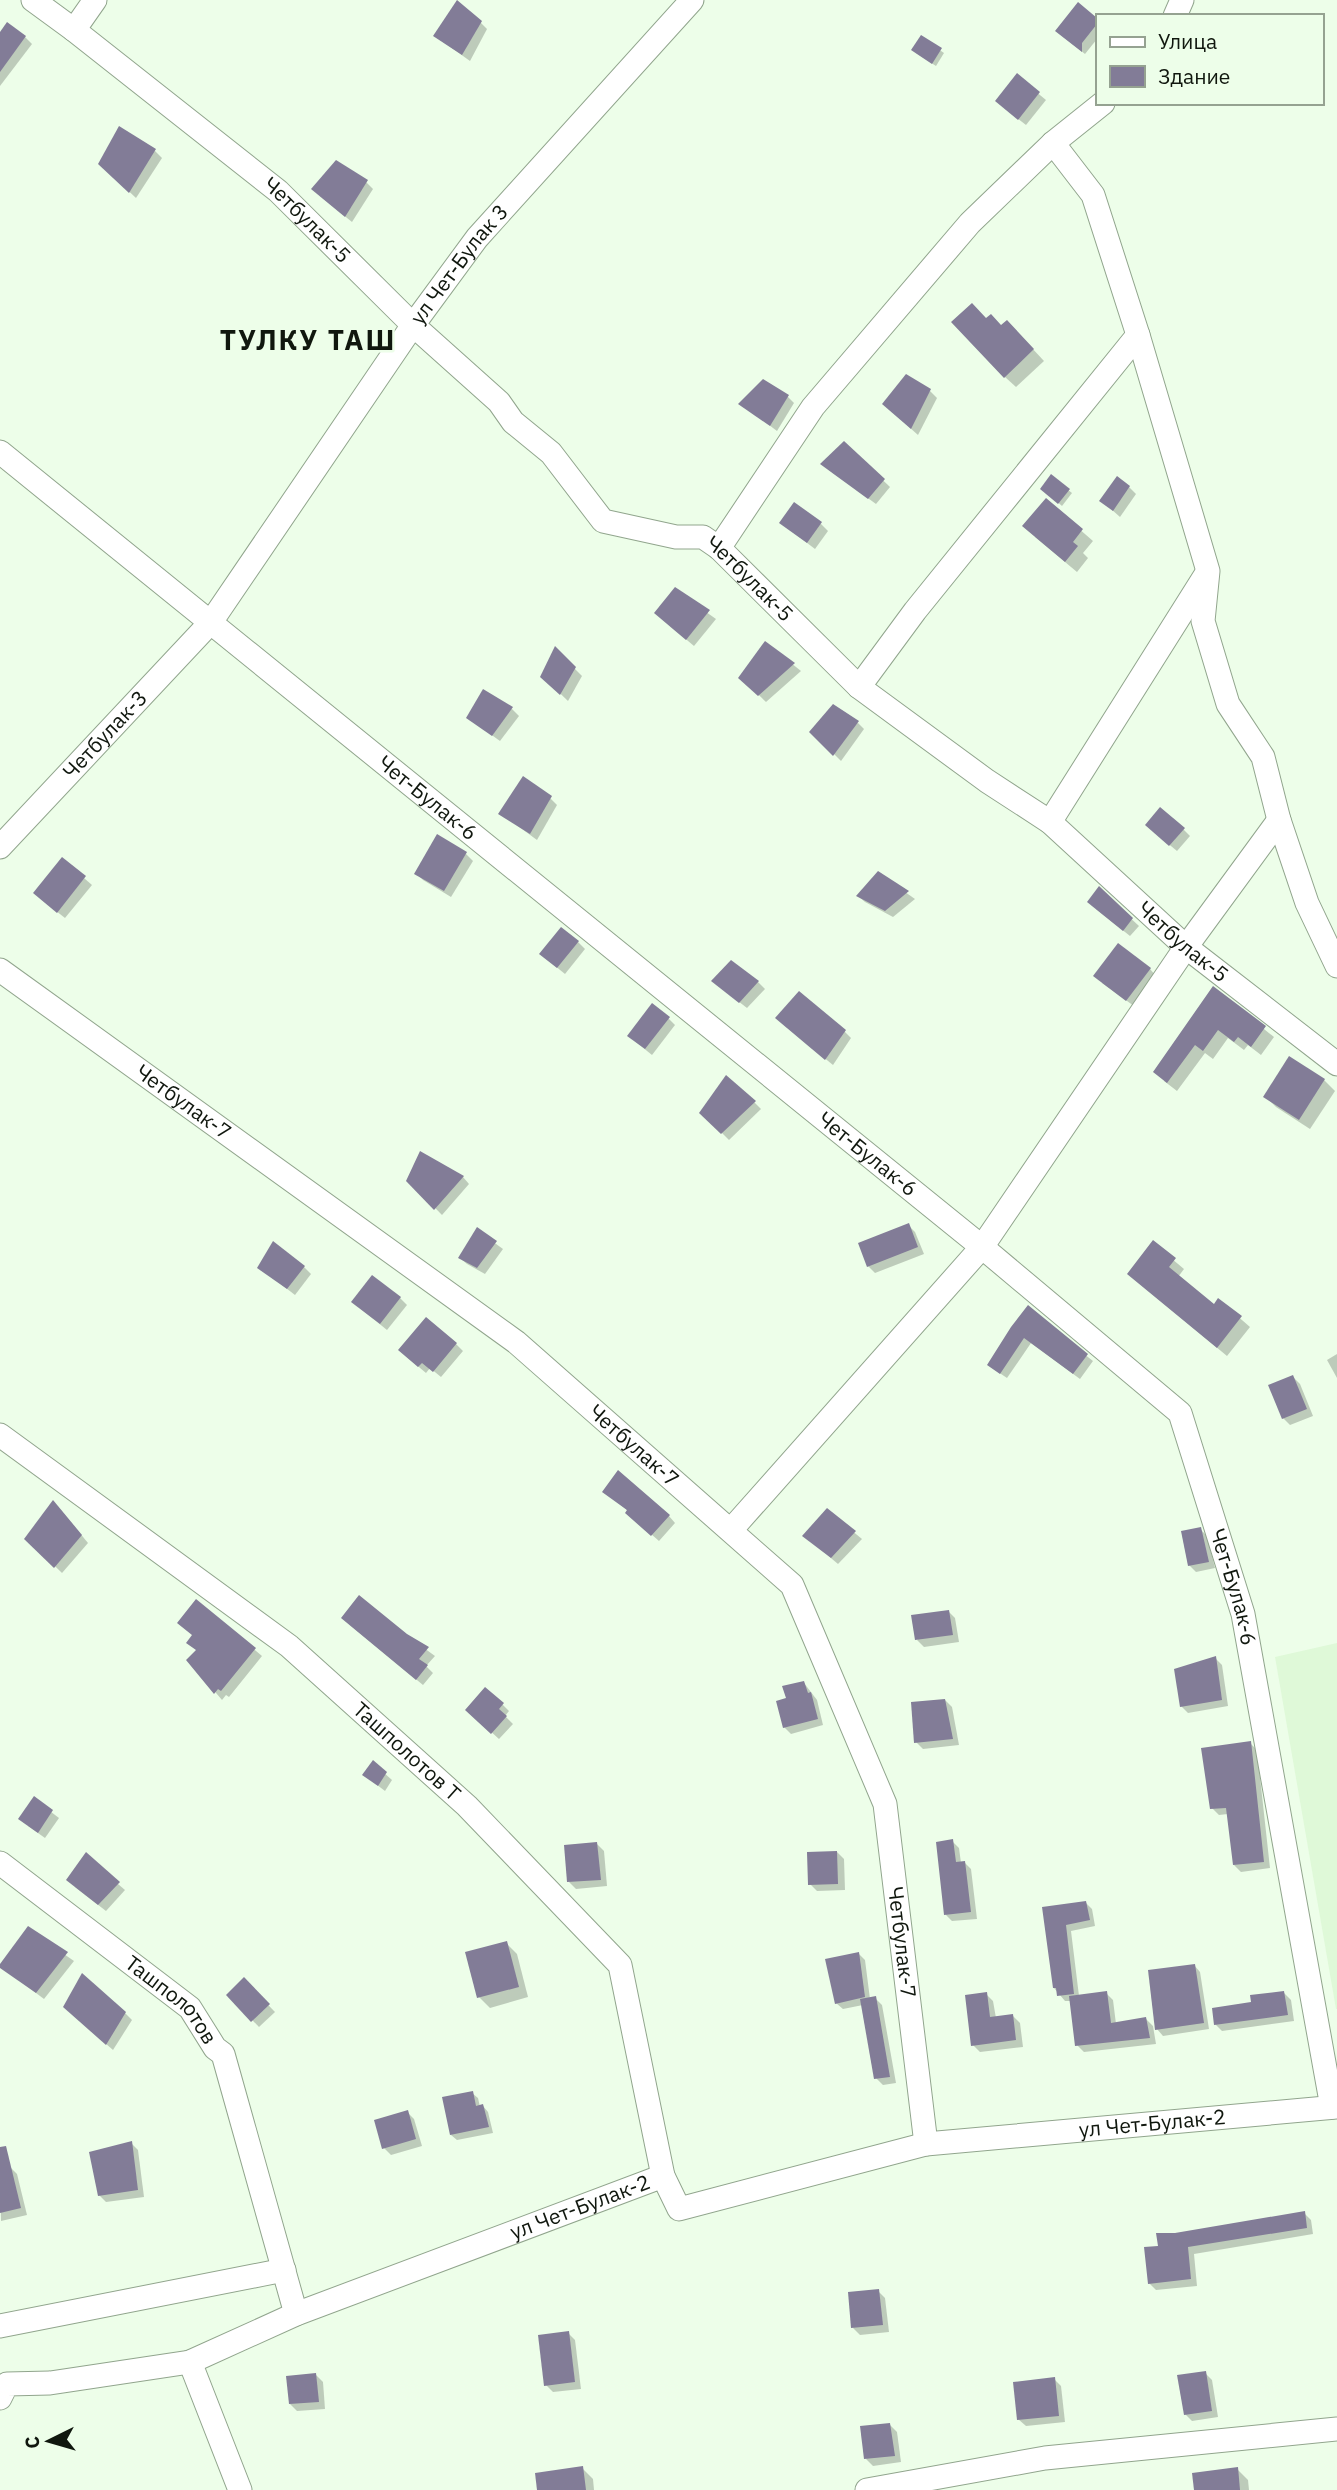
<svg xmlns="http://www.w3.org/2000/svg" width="1337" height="2490" viewBox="0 0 1337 2490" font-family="'IBM Plex Sans',sans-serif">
  <rect width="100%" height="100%" fill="#edfee9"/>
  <polygon fill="#dff9d8" points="1337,1643 1337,2009 1336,2009 1275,1657"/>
  <g fill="#0003">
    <polygon points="1078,5 1097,20 1097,39 1085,54 1065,38"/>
    <polygon points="480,22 487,29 470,61 435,36"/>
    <polygon points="0,35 25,37 32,44 0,86"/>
    <polygon points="921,37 944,53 936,66 916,53"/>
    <polygon points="1017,76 1046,100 1026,125 1004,108"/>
    <polygon points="155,151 162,158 136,198 100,164"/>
    <polygon points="366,182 373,189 352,222 320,196"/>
    <polygon points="987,320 1018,333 1044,361 1016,387 1005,377"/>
    <polygon points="930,391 937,398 918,435 891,411"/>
    <polygon points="787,396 794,403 777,431 741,404"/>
    <polygon points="844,443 890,487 876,504 829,470"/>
    <polygon points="1051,477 1072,493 1062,506 1045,491"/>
    <polygon points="1129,487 1136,494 1120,517 1102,501"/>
    <polygon points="1046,500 1093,541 1083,553 1088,558 1077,572 1035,537"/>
    <polygon points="781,523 821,524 828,531 815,549"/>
    <polygon points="675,590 716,619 694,646 663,620"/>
    <polygon points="766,643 801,671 766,702 741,678"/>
    <polygon points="555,649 582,676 568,701 543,677"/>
    <polygon points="483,692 512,709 519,716 500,741 468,718"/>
    <polygon points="858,723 864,729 841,761 812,732"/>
    <polygon points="550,798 557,805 537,840 500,813"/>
    <polygon points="1183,829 1190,836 1177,851 1154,832"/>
    <polygon points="466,854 473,861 451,897 423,880 416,873"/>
    <polygon points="62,859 92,885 65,918 42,900"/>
    <polygon points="878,873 915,899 893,917 865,902 858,896"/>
    <polygon points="1099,889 1139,926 1130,936 1096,909"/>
    <polygon points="578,942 585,949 565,974 549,961"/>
    <polygon points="1150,969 1156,976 1134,1006 1102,983"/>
    <polygon points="758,982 765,989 747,1008 721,988"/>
    <polygon points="1213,988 1274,1037 1261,1055 1248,1045 1244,1050 1228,1038 1213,1059 1205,1053 1177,1091 1164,1081"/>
    <polygon points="668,1018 675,1025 652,1055 636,1042"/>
    <polygon points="784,1025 844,1031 851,1038 833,1065"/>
    <polygon points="1324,1080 1335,1091 1310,1129 1276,1107 1265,1096"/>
    <polygon points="754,1102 761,1109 729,1140 701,1112"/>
    <polygon points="463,1177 469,1184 442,1215 409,1181"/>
    <polygon points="908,1225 915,1232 924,1254 875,1273 868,1266"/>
    <polygon points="477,1230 503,1249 485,1274 467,1264 460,1258"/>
    <polygon points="1153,1243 1184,1269 1178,1277 1214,1306 1219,1300 1250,1327 1227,1356 1139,1283"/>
    <polygon points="304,1267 311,1274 295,1295 260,1268"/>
    <polygon points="400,1298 407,1305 387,1330 361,1309"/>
    <polygon points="1027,1309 1093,1361 1080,1379 1031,1343 1007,1378 995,1370"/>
    <polygon points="456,1344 463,1351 441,1377 430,1368 426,1373 407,1357"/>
    <polygon points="1337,1354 1337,1378 1327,1360"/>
    <polygon points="1293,1377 1300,1384 1313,1416 1290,1425 1283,1418"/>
    <polygon points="605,1492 669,1516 675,1523 659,1541 634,1519 628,1511"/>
    <polygon points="60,1509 88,1543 62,1573 26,1538"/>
    <polygon points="827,1510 862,1539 838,1564 812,1542"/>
    <polygon points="1200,1529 1207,1536 1215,1568 1196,1572 1189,1565"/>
    <polygon points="196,1601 262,1656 229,1697 226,1695 222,1700 188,1660 198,1651 194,1636"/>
    <polygon points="948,1611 955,1618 959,1642 924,1647 917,1640"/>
    <polygon points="350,1625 406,1635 435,1656 426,1666 433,1673 423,1685"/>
    <polygon points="1215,1658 1222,1665 1228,1706 1188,1713 1181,1706"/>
    <polygon points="804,1683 817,1700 823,1725 791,1734 784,1727 788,1700"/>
    <polygon points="945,1700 952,1707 959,1745 923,1749 916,1742"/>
    <polygon points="502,1704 509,1711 505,1716 513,1724 499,1739 467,1710"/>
    <polygon points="1250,1743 1257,1750 1270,1868 1241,1872 1234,1865 1228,1814 1219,1815 1212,1808"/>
    <polygon points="373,1763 392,1780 385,1791 364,1775"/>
    <polygon points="34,1799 59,1818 45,1838 28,1826"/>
    <polygon points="952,1841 959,1848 961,1863 965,1863 971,1869 977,1919 952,1921 946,1915"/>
    <polygon points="597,1844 604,1851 607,1886 576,1889 569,1882"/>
    <polygon points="837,1852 844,1859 845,1890 817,1891 810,1884"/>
    <polygon points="118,1884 125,1890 106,1911 75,1887"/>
    <polygon points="1085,1902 1092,1909 1095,1926 1071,1931 1079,1996 1106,1993 1113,2000 1116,2024 1146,2019 1153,2026 1156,2044 1084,2052 1077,2045 1071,2001 1065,2001 1054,1988 1044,1909"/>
    <polygon points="28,1929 74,1961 44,1999 0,1966"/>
    <polygon points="506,1943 517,1954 528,1997 490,2008 479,1997"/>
    <polygon points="859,1954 865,1960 870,1999 875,1998 882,2005 896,2083 883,2085 876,2078 863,2005 843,2009 836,2003"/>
    <polygon points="1194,1965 1200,1972 1209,2029 1163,2036 1157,2029"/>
    <polygon points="244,1980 275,2012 259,2027 228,1995"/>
    <polygon points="1284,1993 1291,2000 1294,2021 1222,2031 1215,2024 1253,2004"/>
    <polygon points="986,1994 993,2001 996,2018 1013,2016 1020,2023 1023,2047 980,2052 973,2045"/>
    <polygon points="125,2013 132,2020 113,2050 72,2014"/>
    <polygon points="472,2093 478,2098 480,2107 483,2106 488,2112 493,2133 457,2140 451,2135"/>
    <polygon points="407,2112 414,2119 422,2146 391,2155 384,2148"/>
    <polygon points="131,2143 138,2150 144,2197 106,2202 99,2195"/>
    <polygon points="10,2167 17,2174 27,2215 1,2221 0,2169"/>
    <polygon points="1304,2213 1311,2220 1313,2234 1194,2254 1197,2286 1156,2290 1149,2283 1160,2248 1175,2235"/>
    <polygon points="878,2291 885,2298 889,2332 860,2335 853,2328"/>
    <polygon points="568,2333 575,2340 581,2389 553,2392 546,2385"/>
    <polygon points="1205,2373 1212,2380 1218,2417 1192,2421 1185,2414"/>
    <polygon points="316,2375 323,2382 325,2409 297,2411 290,2404"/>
    <polygon points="1054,2379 1061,2386 1065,2422 1026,2426 1018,2419"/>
    <polygon points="890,2425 897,2432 901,2462 873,2466 866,2459"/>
    <polygon points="582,2468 593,2479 594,2490 539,2490"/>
    <polygon points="1237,2469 1248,2480 1249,2490 1196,2490"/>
  </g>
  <g fill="#827c97">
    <polygon points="457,0 482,21 462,55 433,36"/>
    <polygon points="1078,2 1097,18 1097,24 1082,43 1082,52 1055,31"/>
    <polygon points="7,22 26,36 0,72 0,32"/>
    <polygon points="921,35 942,48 932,64 911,50"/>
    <polygon points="1017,73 1040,92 1018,120 995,101"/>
    <polygon points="119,126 156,149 129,193 98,164"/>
    <polygon points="336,160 368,180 345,217 311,189"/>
    <polygon points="972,303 986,318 991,314 1001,325 1007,320 1034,349 1004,378 951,322"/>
    <polygon points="906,374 931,389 911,429 882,404"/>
    <polygon points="763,379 789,395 770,426 738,404"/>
    <polygon points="844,441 885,479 868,499 820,464"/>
    <polygon points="1051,474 1070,489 1058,504 1040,489"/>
    <polygon points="1117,476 1130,486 1113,511 1099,501"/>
    <polygon points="1046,498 1083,529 1073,542 1078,546 1065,562 1022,526"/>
    <polygon points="794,502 822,522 807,543 779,523"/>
    <polygon points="675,587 710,610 686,640 654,613"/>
    <polygon points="765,641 795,663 758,696 738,678"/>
    <polygon points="555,646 576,667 560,695 540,677"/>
    <polygon points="483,689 513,707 492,736 466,718"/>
    <polygon points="833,704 859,721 833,756 809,732"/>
    <polygon points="523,776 552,796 530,834 498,814"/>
    <polygon points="1160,807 1185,828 1169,846 1145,825"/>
    <polygon points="437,834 467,852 444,891 414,874"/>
    <polygon points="62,857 86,876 57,913 33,893"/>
    <polygon points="878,871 909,891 885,911 856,896"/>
    <polygon points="1099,886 1133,918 1123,931 1087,902"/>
    <polygon points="561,927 579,941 557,968 539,954"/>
    <polygon points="1118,943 1151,968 1126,1001 1093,976"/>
    <polygon points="731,960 759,981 739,1003 711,981"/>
    <polygon points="1213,986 1266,1026 1251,1047 1238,1037 1234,1042 1218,1030 1203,1051 1195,1045 1167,1083 1153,1072"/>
    <polygon points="799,991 846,1030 825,1060 775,1018"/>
    <polygon points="652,1003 670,1017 645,1049 627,1036"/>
    <polygon points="1289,1056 1325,1079 1299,1120 1263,1097"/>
    <polygon points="726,1075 756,1101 721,1134 699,1113"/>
    <polygon points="420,1151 464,1176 434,1210 406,1181"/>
    <polygon points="909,1223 918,1247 867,1267 858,1243"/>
    <polygon points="477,1227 497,1241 477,1268 458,1258"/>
    <polygon points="1153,1240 1176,1258 1169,1267 1214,1304 1218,1298 1242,1316 1217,1348 1127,1274"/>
    <polygon points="273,1241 305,1266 287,1289 257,1268"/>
    <polygon points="372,1275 401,1297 380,1324 351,1302"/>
    <polygon points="1028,1305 1088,1354 1073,1374 1024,1338 1000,1374 987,1365 1011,1327"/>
    <polygon points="426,1317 457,1343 433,1372 422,1363 418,1367 398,1350"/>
    <polygon points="1293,1375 1307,1409 1282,1419 1268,1385"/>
    <polygon points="618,1470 670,1515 651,1536 625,1513 627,1510 602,1492"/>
    <polygon points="53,1500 82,1535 54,1568 24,1539"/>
    <polygon points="827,1508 856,1531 831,1558 802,1536"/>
    <polygon points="1201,1527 1209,1562 1188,1566 1181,1531"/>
    <polygon points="359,1595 407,1634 429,1647 419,1659 428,1665 416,1680 341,1618"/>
    <polygon points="196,1599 256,1648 221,1691 218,1689 214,1694 186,1660 196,1650 186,1643 192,1635 177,1623"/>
    <polygon points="949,1610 953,1635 915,1640 911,1615"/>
    <polygon points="1216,1656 1222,1700 1180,1707 1174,1669"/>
    <polygon points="804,1681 808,1693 811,1692 818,1719 783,1728 776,1701 786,1698 782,1686"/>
    <polygon points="485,1687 504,1703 499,1709 507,1716 491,1734 465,1710"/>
    <polygon points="945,1699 953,1739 914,1743 911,1702"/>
    <polygon points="1251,1741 1264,1862 1233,1865 1226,1808 1210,1809 1201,1748"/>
    <polygon points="373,1760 387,1772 378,1786 362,1775"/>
    <polygon points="34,1796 53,1810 38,1833 18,1819"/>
    <polygon points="953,1839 956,1862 965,1861 971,1912 944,1915 936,1842"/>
    <polygon points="597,1842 601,1880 567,1882 564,1845"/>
    <polygon points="837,1851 838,1884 808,1885 807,1852"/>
    <polygon points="86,1852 120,1882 98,1905 66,1880"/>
    <polygon points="1086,1901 1090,1920 1066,1925 1074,1994 1057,1996 1056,1988 1053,1988 1042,1907"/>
    <polygon points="28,1926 68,1952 36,1993 0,1968 0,1964"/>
    <polygon points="507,1941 519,1987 477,1998 465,1952"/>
    <polygon points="859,1952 865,1997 835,2004 825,1959"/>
    <polygon points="1195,1964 1204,2023 1155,2030 1148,1970"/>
    <polygon points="82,1973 126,2012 106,2045 63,2007"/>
    <polygon points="244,1977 270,2004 251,2022 226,1995"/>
    <polygon points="1107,1991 1111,2023 1146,2017 1150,2038 1075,2046 1069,1996"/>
    <polygon points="1284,1991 1288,2015 1214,2025 1212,2008 1251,2002 1250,1995"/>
    <polygon points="987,1992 990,2017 1013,2014 1016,2040 971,2046 965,1995"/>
    <polygon points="876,1996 890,2077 874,2079 860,1999"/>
    <polygon points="473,2091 476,2106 483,2104 489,2127 450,2135 442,2097"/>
    <polygon points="408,2110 416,2139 382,2149 374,2120"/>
    <polygon points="132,2141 138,2190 98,2196 89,2152"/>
    <polygon points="6,2146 21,2208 0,2213 0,2147"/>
    <polygon points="1305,2211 1307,2228 1188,2247 1191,2279 1148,2284 1144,2247 1158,2246 1156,2233 1175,2233"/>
    <polygon points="879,2289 883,2325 851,2328 848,2292"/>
    <polygon points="569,2331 575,2382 544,2386 538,2335"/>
    <polygon points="1206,2371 1212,2411 1184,2415 1177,2375"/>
    <polygon points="316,2373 319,2402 289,2404 286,2376"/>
    <polygon points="1055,2377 1059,2416 1017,2420 1013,2382"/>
    <polygon points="890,2423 895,2456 864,2459 860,2426"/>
    <polygon points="583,2466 586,2490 537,2490 535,2473"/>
    <polygon points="1238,2467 1240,2490 1194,2490 1192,2473"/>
  </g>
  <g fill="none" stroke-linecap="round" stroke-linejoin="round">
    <defs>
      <g id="minor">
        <polyline points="33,0 74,30 95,0"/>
        <polyline points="1175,16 1182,0"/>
        <path id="s1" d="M74 30 278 191 413 325 499 402 513 422 551 453 603 521 676 537H703L719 548 859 687 987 781 1050 822 1186 947 1337 1064"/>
        <polyline points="1053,143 1093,195 1138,335 1208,571 1203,621 1228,704 1263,757 1279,820 1307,903 1337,966"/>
        <path id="s2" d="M0 452 982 1247 1180 1413 1243 1614 1332 2107"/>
        <polyline points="719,548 813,407 970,223 1053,143 1103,103"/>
        <polyline points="859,687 915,611 1138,335"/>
        <polyline points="1050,822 1205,576"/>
        <path id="s3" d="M0 847 211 622 413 325 477 238 692 0"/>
        <path id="s4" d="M0 970 516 1342 792 1585 885 1804 926 2144"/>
        <path id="s5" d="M0 1435 289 1646 467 1806 620 1965 663 2176"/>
        <polyline points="731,1530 982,1247 1186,947 1279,820"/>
        <path id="s6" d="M0 1863 190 2008 215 2048 223 2054 296 2314"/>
        <polyline points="0,2326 284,2270"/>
        <polyline points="190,2362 240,2490"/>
        <path id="s7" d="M0 2398 7 2384 50 2383 190 2362 296 2314 663 2176 679 2209 926 2144 1337 2107"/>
        <polyline points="867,2490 1045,2458 1337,2429"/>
      </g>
    </defs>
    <use href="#minor" stroke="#91a58d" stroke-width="25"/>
    <use href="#minor" stroke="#fff" stroke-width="23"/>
  </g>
  <g text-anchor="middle" stroke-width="5" stroke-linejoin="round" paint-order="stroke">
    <g font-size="21" fill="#10170e" stroke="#edfee9">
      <text dy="7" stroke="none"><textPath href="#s1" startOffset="301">Четбулак-5</textPath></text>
      <text dy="7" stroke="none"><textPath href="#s3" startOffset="744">ул Чет-Булак 3</textPath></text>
      <text dy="7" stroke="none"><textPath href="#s1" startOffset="889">Четбулак-5</textPath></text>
      <text dy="7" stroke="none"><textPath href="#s3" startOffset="154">Четбулак-3</textPath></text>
      <text dy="7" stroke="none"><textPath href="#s2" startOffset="550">Чет-Булак-6</textPath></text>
      <text dy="7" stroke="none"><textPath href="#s1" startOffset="1456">Четбулак-5</textPath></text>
      <text dy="7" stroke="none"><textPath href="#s4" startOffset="226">Четбулак-7</textPath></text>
      <text dy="7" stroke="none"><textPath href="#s2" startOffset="1116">Чет-Булак-6</textPath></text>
      <text dy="7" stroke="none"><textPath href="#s4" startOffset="793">Четбулак-7</textPath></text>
      <text dy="7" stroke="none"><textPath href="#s2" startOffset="1704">Чет-Булак-6</textPath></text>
      <text dy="7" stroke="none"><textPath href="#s5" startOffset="516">Ташполотов Т</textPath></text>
      <text dy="7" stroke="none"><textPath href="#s4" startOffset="1381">Четбулак-7</textPath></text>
      <text dy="7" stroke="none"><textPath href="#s6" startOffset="220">Ташполотов</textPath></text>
      <text dy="7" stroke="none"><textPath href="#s7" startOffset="1228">ул Чет-Булак-2</textPath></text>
      <text dy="7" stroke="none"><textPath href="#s7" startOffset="620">ул Чет-Булак-2</textPath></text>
    </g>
    <g font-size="28" font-weight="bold" letter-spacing="2" fill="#10170e" stroke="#edfee9">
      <text x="308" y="350">ТУЛКУ ТАШ</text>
    </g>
  </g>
  <rect x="1096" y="14" width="228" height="91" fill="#edfee9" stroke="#95a291" stroke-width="2"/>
  <rect x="1110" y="37" width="35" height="10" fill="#ffffff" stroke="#95a291" stroke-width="2"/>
  <text x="1158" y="49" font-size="21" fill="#10170e">Улица</text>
  <rect x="1110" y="66" width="35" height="21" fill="#827c97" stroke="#95a291" stroke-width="2"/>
  <text x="1158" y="84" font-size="21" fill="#10170e">Здание</text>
  <g transform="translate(49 2441) rotate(265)" stroke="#edfee9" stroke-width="5" paint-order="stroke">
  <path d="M0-5L12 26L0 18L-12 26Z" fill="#10170e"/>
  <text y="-10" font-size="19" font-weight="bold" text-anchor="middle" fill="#10170e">С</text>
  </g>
</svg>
